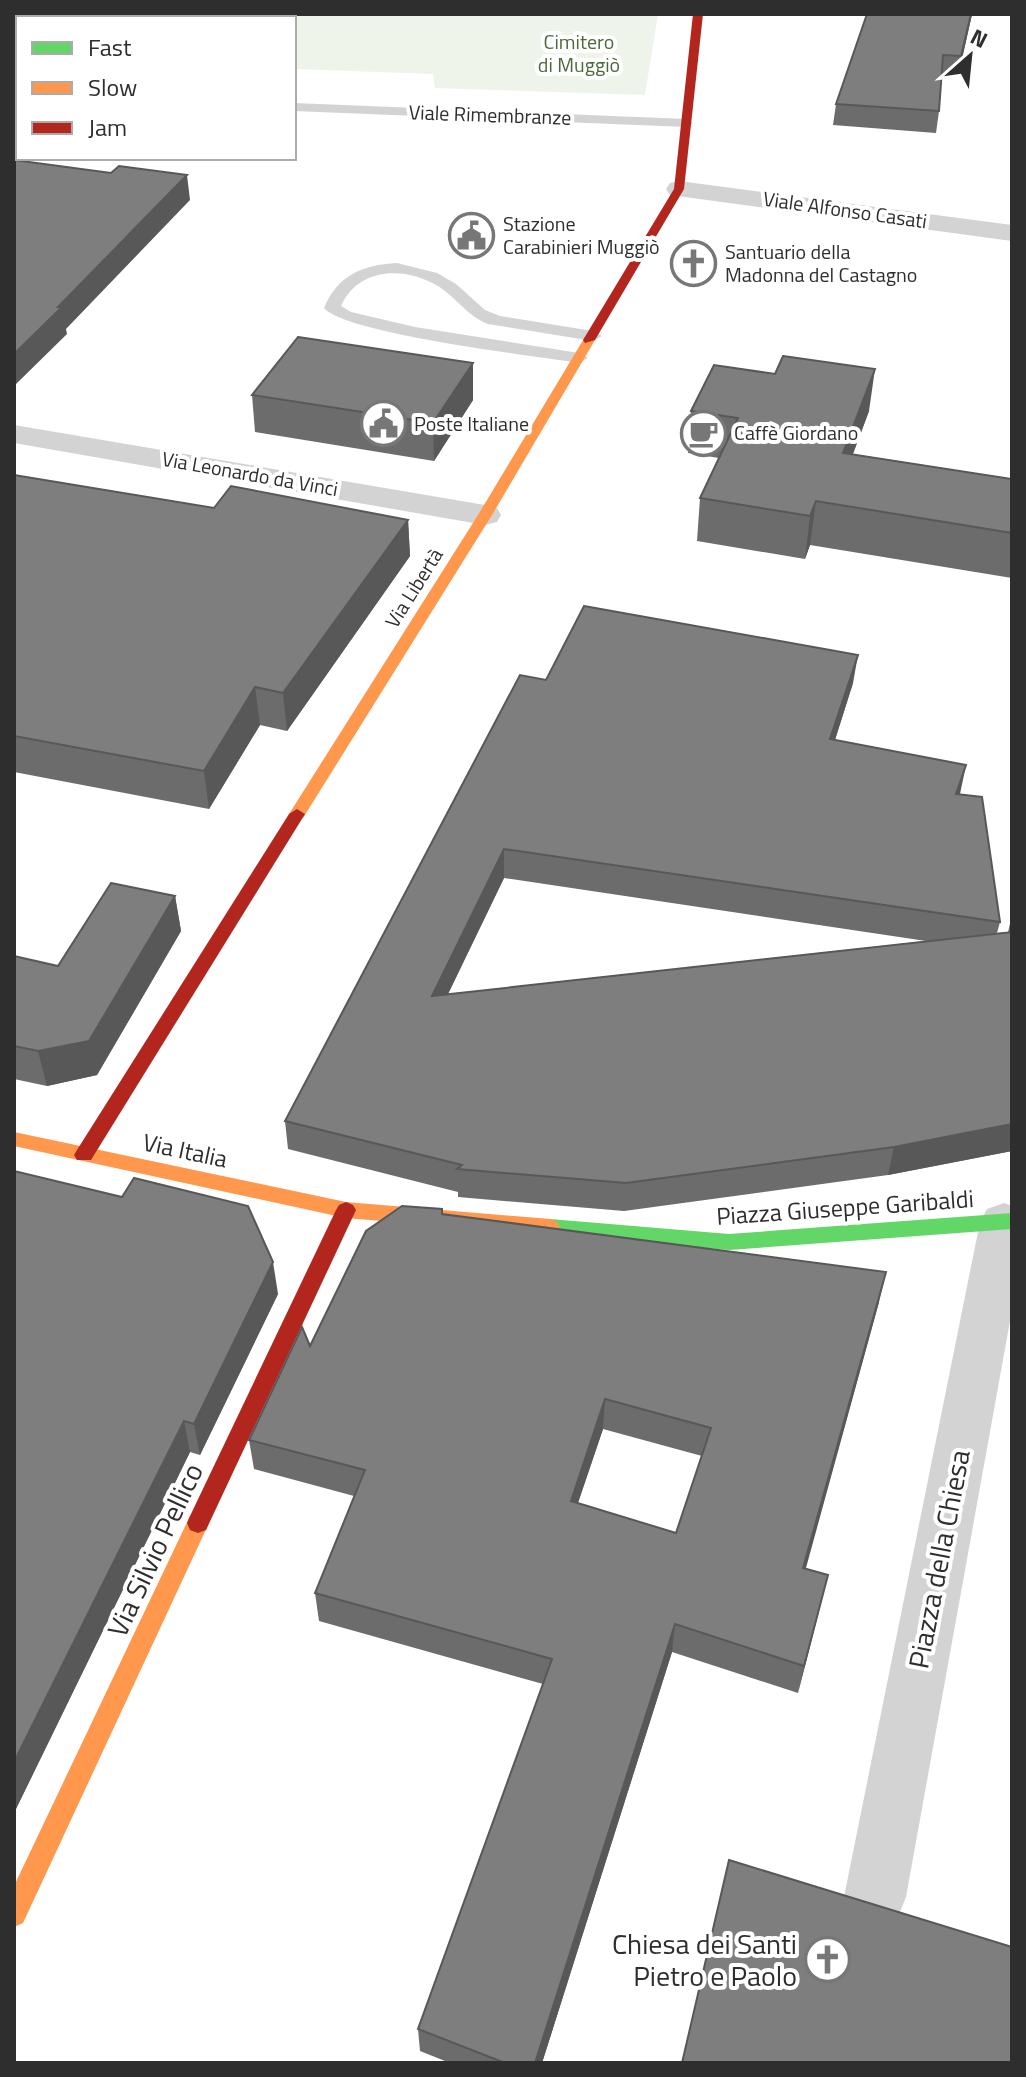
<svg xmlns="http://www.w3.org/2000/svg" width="1026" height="2077" viewBox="0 0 1026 2077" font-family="'Titillium Web',sans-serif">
  <rect width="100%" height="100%" fill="#fff"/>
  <polygon fill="#eff4eb" points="14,14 658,14 645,95 435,88 433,74 294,69 294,18 18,18 18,60 14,60"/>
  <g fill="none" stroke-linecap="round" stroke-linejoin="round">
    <g fill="#d3d3d3" fill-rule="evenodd">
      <polygon points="14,91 18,92 18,100 14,99"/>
      <polygon points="294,103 686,119 693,123 686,127 294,111"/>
      <path d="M397 263 437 273 456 284 485 310 500 316 593 331 602 336 593 341 488 324C467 316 457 298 438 286 405 266 358 267 341 306L351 312 415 327 579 353 588 358 579 363C535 356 347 334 324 308 338 275 362 265 397 263Z"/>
    </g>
    <g fill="#d3d3d3" fill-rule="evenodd">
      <polygon points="679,181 1012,225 1012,241 670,195 666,189 670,183"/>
      <polygon points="14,425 485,505 497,508 501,515 497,522 485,525 14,443"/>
      <polygon points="1004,1203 1012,1206 1012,1310 906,1897 897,1919 875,1928 853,1919 844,1897 980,1222 987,1209"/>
    </g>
    <polygon fill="#63d668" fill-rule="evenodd" points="1012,1213 1012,1229 729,1250 550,1235 543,1232 540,1227 543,1222 550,1219 729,1234"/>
    <g fill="#ff974d" fill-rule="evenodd">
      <polygon points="585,337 595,340 492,515 303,818 291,818 289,814 478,515"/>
      <polygon points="14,1132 346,1202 550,1219 557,1222 560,1227 557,1232 550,1235 346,1218 14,1146"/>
      <polygon points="198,1513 206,1516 209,1523 23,1923 14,1927 14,1886 190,1516"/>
    </g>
    <g fill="#b3261e" fill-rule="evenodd">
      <polygon points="693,14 703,14 684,189 595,340 585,343 583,340 674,189"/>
      <polygon points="297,809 305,814 91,1160 77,1160 74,1155 77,1150 289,814"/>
      <polygon points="346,1202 353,1205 356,1210 206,1530 198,1533 190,1530 187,1523 190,1516 336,1210 339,1205"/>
    </g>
  </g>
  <g fill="#6c6c6c" fill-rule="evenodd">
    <polygon points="14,14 147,14 145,18 18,18 18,60 14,60"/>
    <polygon points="972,14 958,77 941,75 939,111 936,133 833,125 836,104"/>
    <polygon points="473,363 473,400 434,461 255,432 252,395"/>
    <polygon points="691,411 869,411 853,454 1012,479 1012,578 810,545 805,559 697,541 700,498 719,458 688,453"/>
    <polygon points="14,475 214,508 408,520 410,556 287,731 260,725 209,809 14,772"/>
    <path d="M546 680 853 683 835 740 960 794 1000 922 997 933 1008 932 1012 915V1151L888 1175 624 1211 458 1197V1192L288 1149 285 1121ZM504 878 926 941 448 994Z"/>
    <polygon points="175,896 181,931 97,1075 47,1086 14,1079 14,956 58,966"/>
    <polygon points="14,1171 278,1294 200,1455 190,1452 14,1813"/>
    <path d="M442 1214 879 1302 805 1569 821 1603 798 1693 672 1652 542 2063H450L420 2051 418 2029 543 1684 319 1621 315 1593 354 1496 254 1469 249 1440 310 1346ZM603 1429 702 1456 676 1533 578 1503Z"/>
  </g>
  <g fill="#585858">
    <polygon points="133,14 147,14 145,18 131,18"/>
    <polygon points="971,14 972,14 958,77 961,56"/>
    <polygon points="187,175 190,200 66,329 67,334 14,386 14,354 58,307"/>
    <polygon points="473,363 473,400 434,461 433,423"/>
    <polygon points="875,369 869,411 837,496 843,453"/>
    <polygon points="816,501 810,545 805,559 810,516"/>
    <polygon points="408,520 410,556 287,731 283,693"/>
    <polygon points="858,655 853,683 826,768 830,739"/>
    <polygon points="255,687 260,725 209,809 204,771"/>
    <polygon points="966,765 960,794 950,823 956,794"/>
    <polygon points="504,849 504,878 433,1025 432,996"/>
    <polygon points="175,896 181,931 97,1075 47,1086 38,1051"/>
    <polygon points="1012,1124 1012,1151 888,1175 894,1147"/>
    <polygon points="273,1262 278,1294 200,1455 194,1424"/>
    <polygon points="886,1272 879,1302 798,1597 803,1568"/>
    <polygon points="605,1399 603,1429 569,1529 571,1501"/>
    <polygon points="184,1421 190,1452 14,1813 14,1762"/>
    <polygon points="828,1575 821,1603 798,1693 804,1666"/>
    <polygon points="675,1624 672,1652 542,2063 535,2063"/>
  </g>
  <g fill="#7e7e7e" stroke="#585858" stroke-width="2" fill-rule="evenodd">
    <polygon points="14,14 133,14 131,18 18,18 18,40 14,40"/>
    <polygon points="867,14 971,14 961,56 943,55 939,111 836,104"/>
    <polygon points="14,160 111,173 119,166 187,175 58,307 62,307 14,354"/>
    <polygon points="298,337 473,363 433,423 252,395"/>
    <polygon points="783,356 875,369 843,453 1012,479 1012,533 816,501 810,516 700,498 738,418 691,411 714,365 775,374"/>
    <polygon points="14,475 214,508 231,486 408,520 283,693 255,687 204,771 14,736"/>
    <polygon points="584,606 858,655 830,739 966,765 956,794 982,797 1000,922 504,849 432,996 1012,932 1012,1124 894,1147 626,1183 457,1169 462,1165 285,1121 520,675 546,680"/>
    <polygon points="111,883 175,896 89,1041 38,1051 14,1046 14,956 58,966"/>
    <polygon points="14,1171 122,1197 134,1178 248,1206 273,1262 194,1424 184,1421 14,1762"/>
    <path d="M402 1206 442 1209V1214L886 1272 803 1568 828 1575 804 1666 675 1624 535 2063H505L418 2029 552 1659 315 1593 365 1470 249 1440 302 1327 310 1346 366 1231ZM605 1399 711 1428 676 1533 571 1501Z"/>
    <polygon points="729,1860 1012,1947 1012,2063 682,2063"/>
  </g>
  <defs>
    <symbol id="civic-ring" viewBox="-11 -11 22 22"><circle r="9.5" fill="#fff" stroke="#777" stroke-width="1.5"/><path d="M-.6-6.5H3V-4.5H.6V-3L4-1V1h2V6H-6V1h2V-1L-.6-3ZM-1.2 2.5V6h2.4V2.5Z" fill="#777"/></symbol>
    <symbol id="church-ring" viewBox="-11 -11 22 22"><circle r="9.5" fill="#fff" stroke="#777" stroke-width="1.5"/><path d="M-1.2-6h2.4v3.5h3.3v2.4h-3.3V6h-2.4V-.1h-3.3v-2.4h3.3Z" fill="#777"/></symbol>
    <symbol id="cafe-ring" viewBox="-11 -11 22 22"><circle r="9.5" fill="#fff" stroke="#777" stroke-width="1.5"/><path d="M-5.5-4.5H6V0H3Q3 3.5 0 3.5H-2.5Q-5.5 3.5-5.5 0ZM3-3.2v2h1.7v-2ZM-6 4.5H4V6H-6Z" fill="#777"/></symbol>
  </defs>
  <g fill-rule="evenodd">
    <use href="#civic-ring" x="446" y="210" width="51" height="51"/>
    <use href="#church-ring" x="668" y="238" width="51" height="51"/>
    <use href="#civic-ring" x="358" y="398" width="51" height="51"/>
    <use href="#cafe-ring" x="678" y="408" width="51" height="51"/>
    <use href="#church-ring" x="802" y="1934" width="51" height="51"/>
  </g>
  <g text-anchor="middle" stroke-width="8" stroke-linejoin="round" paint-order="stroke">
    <g font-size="20" fill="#4d693b" stroke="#fff">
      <text x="579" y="49">Cimitero<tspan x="579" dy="23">di Muggiò</tspan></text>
    </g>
    <g font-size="20" fill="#2e2e2e" stroke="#fff">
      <text transform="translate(490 115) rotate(2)" y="7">Viale Rimembranze</text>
      <text transform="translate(845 210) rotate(8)" y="7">Viale Alfonso Casati</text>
      <text transform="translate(250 474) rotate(10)" y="7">Via Leonardo da Vinci</text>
      <text transform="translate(414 588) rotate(-58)" y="7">Via Libertà</text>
    </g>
    <g font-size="20" fill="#2e2e2e" stroke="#fff" text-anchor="start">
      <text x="503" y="231">Stazione<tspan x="503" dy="23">Carabinieri Muggiò</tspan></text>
      <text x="725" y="259">Santuario della<tspan x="725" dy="23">Madonna del Castagno</tspan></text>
      <text x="414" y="431">Poste Italiane</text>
      <text x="734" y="440">Caffè Giordano</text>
    </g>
    <g font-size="24" fill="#2e2e2e" stroke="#fff">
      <text transform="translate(185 1151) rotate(12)" y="8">Via Italia</text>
      <text transform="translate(845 1208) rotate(-4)" y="8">Piazza Giuseppe Garibaldi</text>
    </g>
    <g font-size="28" fill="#2e2e2e" stroke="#fff">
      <text transform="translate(155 1550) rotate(-65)" y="10">Via Silvio Pellico</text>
      <text transform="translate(939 1559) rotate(-79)" y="10">Piazza della Chiesa</text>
    </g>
    <g font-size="28" fill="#2e2e2e" stroke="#fff" text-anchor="end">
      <text x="797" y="1954">Chiesa dei Santi<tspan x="797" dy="32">Pietro e Paolo</tspan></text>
    </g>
  </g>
  <rect width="1026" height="2077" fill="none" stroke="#2e2e2e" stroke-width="32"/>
  <rect x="16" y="16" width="280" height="144" fill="#ffffff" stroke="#ababab" stroke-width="2"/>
  <rect x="32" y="42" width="40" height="12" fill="#63d668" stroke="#ababab" stroke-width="2"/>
  <text x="88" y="56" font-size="24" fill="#2e2e2e">Fast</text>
  <rect x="32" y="82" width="40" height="12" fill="#ff974d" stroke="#ababab" stroke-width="2"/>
  <text x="88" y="96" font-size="24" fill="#2e2e2e">Slow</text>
  <rect x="32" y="122" width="40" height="12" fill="#b3261e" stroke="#ababab" stroke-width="2"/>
  <text x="88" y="136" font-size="24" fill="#2e2e2e">Jam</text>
  <g transform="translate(970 56) rotate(27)" stroke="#ffffff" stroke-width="6" paint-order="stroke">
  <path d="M0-6L14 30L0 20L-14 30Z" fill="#2e2e2e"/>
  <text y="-12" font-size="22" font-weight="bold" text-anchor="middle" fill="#2e2e2e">N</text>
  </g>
</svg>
